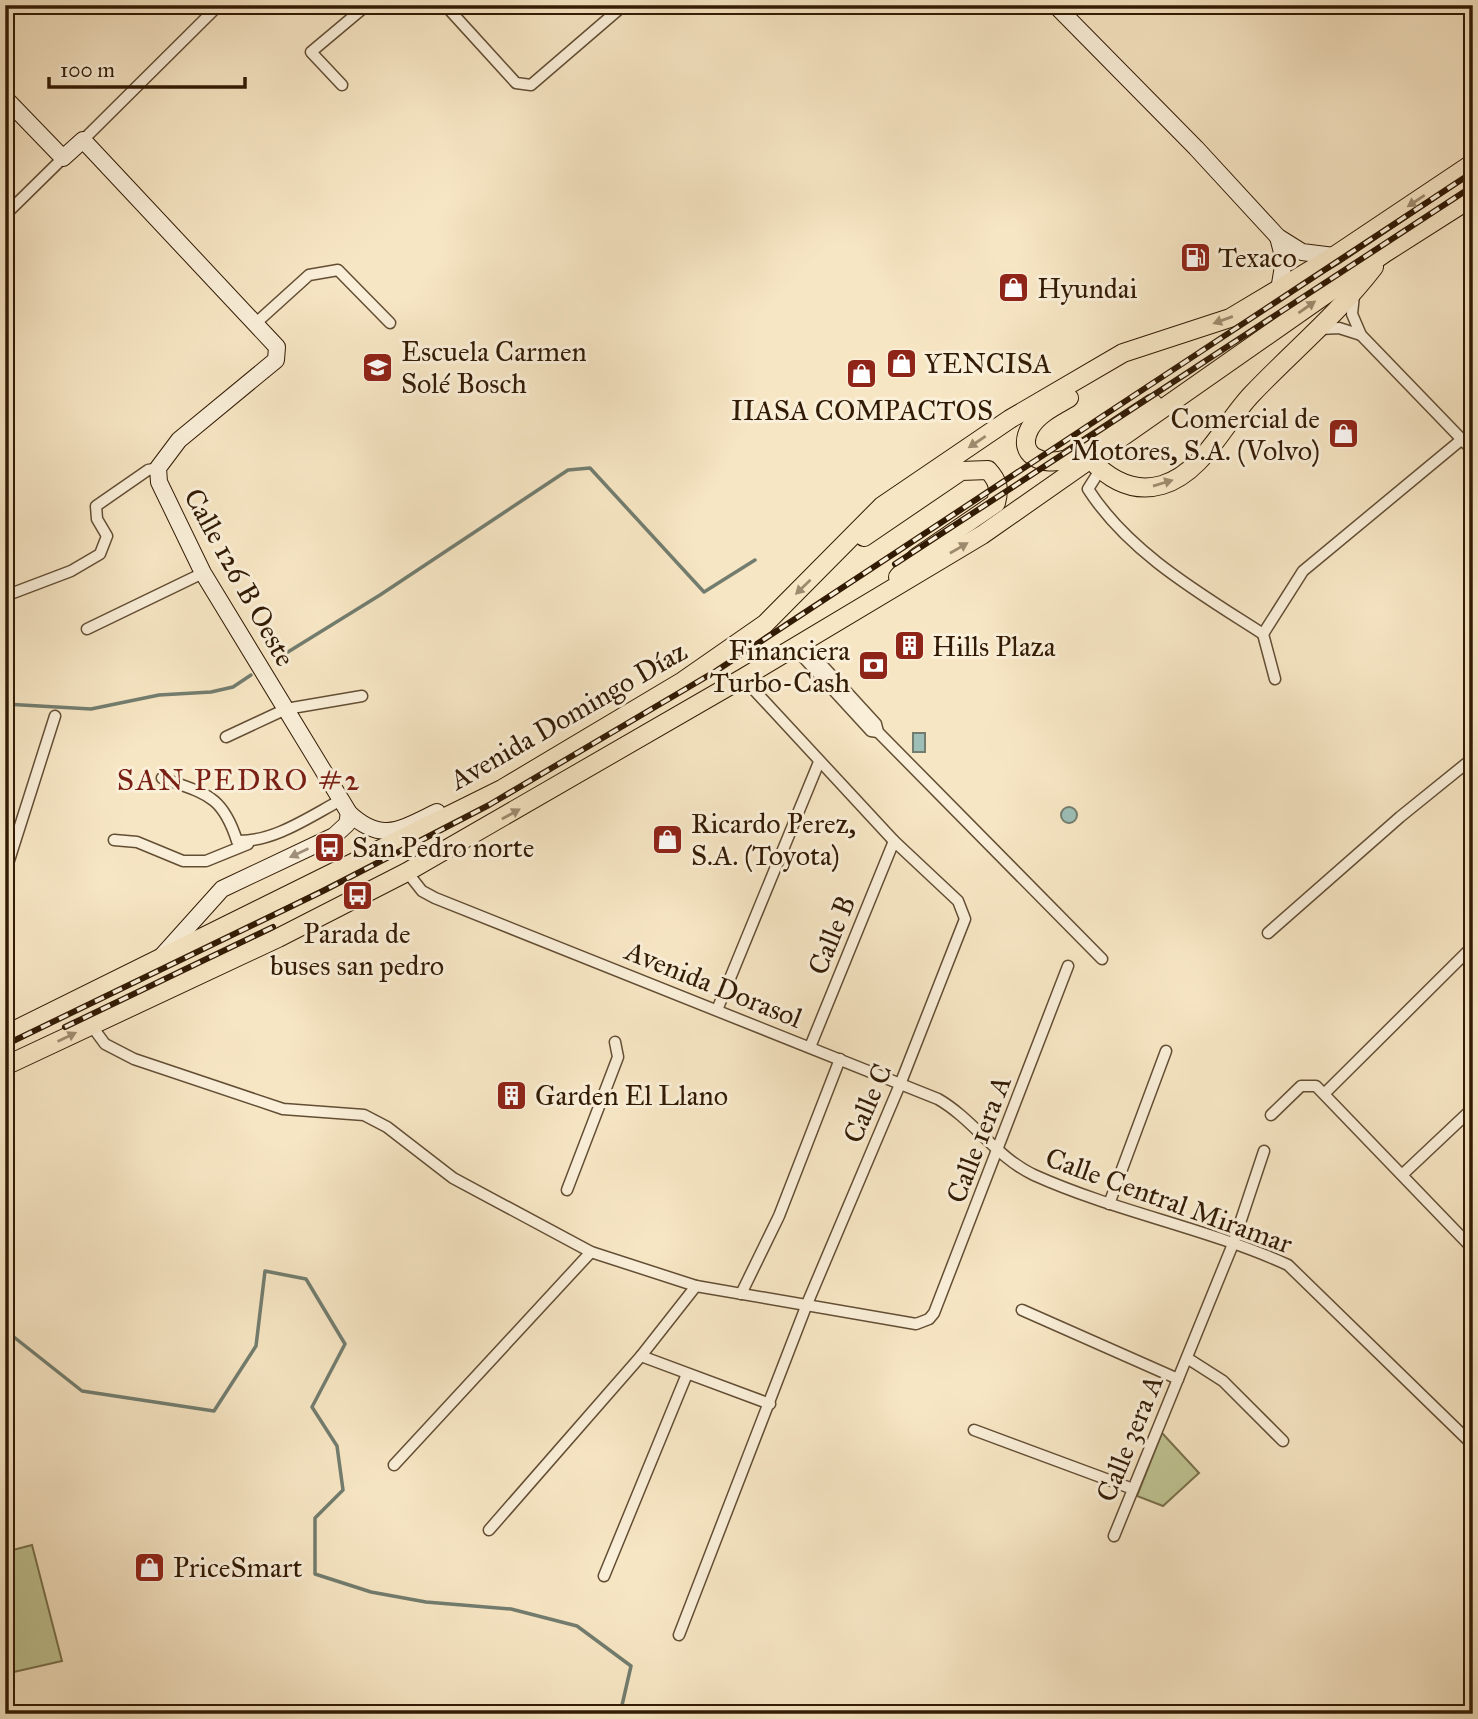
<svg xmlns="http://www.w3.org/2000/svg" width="1478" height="1719" viewBox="0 0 1478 1719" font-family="'IM FELL Great Primer',serif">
  <rect width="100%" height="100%" fill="#f7e6c4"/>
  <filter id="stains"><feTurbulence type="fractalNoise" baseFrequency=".00286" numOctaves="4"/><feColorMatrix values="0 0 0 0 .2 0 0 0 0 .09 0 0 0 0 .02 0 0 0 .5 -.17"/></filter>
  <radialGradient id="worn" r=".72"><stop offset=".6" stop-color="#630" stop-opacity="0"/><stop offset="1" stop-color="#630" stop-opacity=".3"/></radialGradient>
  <g fill="#bfc492" stroke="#78704b" stroke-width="2">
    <polygon points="1162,1433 1199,1473 1163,1506 1137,1496"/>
    <polygon points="32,1545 62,1661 5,1674 5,1552"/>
  </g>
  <g fill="#9dbfb7" stroke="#727d6f" stroke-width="2">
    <rect x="913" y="733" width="12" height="19"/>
    <circle cx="1069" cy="815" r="8"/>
  </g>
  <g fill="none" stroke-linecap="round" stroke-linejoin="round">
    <g stroke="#727d6f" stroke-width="3.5">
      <polyline points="275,660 380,595 568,470 590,468 704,592 755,560"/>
      <polyline points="5,704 91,709 159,695 211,692 233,687 251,675"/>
      <polyline points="5,1330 82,1391 214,1411 256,1346 265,1271 306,1279 345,1344 312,1407 337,1446 343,1490 315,1518 315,1574 371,1592 426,1602 511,1609 577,1626 631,1666 620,1714"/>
      <polyline points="1193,1714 1198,1707 1253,1707 1255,1714"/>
    </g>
    <defs>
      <g id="street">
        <polyline points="445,5 516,83 531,85 624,5"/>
        <polyline points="342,85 311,52 367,5"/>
        <polyline points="83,140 219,5"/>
        <polyline points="5,215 63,158"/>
        <polyline points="1354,295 1352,314 1361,335 1473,451"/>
        <polyline points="256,323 309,275 338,270 390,323"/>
        <polyline points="1320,329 1339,328 1361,335"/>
        <path d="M1100 470 1088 489C1129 553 1201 594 1263 634L1275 679"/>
        <polyline points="5,596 71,571 100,554 107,536 97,519 96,506 148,470 158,468"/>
        <polyline points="87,629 203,573"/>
        <polyline points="1263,634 1303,571 1461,440"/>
        <polyline points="800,641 876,724 878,732 1102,959"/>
        <polyline points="793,646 871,731 878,732"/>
        <polyline points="226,737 286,709 362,696"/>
        <path d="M162 778C205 794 222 794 237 841 274 842 309 817 341 800"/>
        <polyline points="114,840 137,842 183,861 206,861 248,844"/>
        <path d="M407 872 422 891 435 898 938 1099C973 1119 997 1158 1034 1175 1116 1212 1207 1228 1288 1265L1473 1445"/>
        <polyline points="5,873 55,716"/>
        <polyline points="1268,933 1400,817 1473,758"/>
        <polyline points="717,1010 819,762"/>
        <polyline points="91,1025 105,1044 134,1059 283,1109 364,1115 387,1127 453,1178 591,1252 696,1286 916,1324 929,1319 934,1313 1068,966"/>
        <polyline points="810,1047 894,841"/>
        <polyline points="1325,1093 1473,946"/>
        <polyline points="1271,1115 1301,1086 1316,1086 1473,1249"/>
        <polyline points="1403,1174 1473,1108"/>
        <polyline points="567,1190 618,1057 615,1042"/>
        <polyline points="1109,1204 1166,1051"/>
        <polyline points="741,1294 779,1216 840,1059"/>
        <polyline points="1022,1310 1178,1379"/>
        <polyline points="641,1356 770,1404"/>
        <polyline points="1187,1358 1223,1381 1283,1441"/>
        <polyline points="974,1430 1133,1489"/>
        <polyline points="394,1465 591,1252"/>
        <polyline points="489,1530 641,1356 696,1286"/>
        <polyline points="1114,1536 1233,1244 1264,1151"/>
        <polyline points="604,1576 687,1374"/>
        <polyline points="679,1635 807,1304 901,1082 965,919 958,901 894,841 743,678"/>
      </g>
      <g id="secondary">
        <polyline points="1055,5 1196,148 1278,237 1302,252 1334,256"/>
        <path d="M5 98 63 158 83 140 277 347 276 360 179 440 158 468 159 482 203 573 349 813C382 844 401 829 437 812"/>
        <polyline points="1278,237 1284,260 1279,290"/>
        <polyline points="160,958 222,889 334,836 347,824 349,813"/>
      </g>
      <g id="primary">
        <path d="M1069 398C1055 406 1038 414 1030 428 1015 456 1044 467 1067 459L1153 403"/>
        <path d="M1091 460C1110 480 1134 493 1162 485 1203 473 1224 423 1252 394 1292 352 1338 314 1374 267"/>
        <path d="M864 537 961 471 988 470C998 481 1000 488 996 503L917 557 898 577"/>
        <polyline points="5,1035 502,789 683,681 765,624 882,506 1010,419 1123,353 1230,318 1334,256 1473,163"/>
        <polyline points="5,1066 278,938 407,872 743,678 982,535 1385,253 1473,197"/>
      </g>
    </defs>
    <use href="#street" stroke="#634e34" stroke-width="13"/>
    <use href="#secondary" stroke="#321b04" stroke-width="18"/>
    <use href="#primary" stroke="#321b04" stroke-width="20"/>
    <use href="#street" stroke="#faefd9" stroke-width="10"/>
    <use href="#secondary" stroke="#faefd9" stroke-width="16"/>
    <use href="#primary" stroke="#f7e6c4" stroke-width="18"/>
    <defs>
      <g id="rail">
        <polyline points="895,564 1473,186"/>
        <polyline points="65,1027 273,927"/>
        <polyline points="5,1045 323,891 489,805 716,671 1473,172"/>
      </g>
    </defs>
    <use href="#rail" stroke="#321b04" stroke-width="6"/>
    <use href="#rail" stroke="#faefd9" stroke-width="3.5" stroke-dasharray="10" stroke-linecap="butt"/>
  </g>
  <defs><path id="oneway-solid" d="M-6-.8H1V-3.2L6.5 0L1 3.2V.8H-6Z" transform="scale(1.75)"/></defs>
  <g fill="#9e8b6e">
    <use href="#oneway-solid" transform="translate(1416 201) rotate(146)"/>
    <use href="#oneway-solid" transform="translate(1307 307) rotate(-35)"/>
    <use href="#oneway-solid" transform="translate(1223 320) rotate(160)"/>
    <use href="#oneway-solid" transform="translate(977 442) rotate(146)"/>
    <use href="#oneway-solid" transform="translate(1163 483) rotate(-17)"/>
    <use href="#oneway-solid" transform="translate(959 548) rotate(-30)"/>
    <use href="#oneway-solid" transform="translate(803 587) rotate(136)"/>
    <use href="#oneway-solid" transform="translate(511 814) rotate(-29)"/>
    <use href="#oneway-solid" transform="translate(67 1037) rotate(-26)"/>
  </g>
  <use fill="#a09079" href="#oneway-solid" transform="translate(299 853) rotate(155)"/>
  <defs>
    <symbol id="fuel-square" viewBox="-11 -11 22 22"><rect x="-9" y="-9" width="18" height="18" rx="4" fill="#8f2418" stroke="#faefd9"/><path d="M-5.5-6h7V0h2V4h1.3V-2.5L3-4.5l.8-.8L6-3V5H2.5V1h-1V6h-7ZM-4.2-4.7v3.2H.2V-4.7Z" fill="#fff"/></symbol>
    <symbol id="shop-square" viewBox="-11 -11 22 22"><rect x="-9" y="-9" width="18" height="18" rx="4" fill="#8f2418" stroke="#faefd9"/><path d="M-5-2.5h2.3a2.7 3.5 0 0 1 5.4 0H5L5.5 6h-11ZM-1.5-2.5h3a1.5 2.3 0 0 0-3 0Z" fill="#fff"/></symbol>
    <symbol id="school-square" viewBox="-11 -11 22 22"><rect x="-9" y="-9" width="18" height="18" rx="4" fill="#8f2418" stroke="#faefd9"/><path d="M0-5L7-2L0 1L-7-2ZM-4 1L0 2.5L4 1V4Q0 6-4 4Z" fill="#fff"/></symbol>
    <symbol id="building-square" viewBox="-11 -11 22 22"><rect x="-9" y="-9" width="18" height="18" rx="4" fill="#8f2418" stroke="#faefd9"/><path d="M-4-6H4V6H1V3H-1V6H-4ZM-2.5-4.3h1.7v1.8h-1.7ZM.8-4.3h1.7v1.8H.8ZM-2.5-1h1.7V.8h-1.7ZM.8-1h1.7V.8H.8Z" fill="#fff"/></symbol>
    <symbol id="bank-square" viewBox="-11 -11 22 22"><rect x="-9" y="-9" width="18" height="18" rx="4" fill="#8f2418" stroke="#faefd9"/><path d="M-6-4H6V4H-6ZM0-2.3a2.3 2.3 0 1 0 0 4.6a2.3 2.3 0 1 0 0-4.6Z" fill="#fff"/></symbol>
    <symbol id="bus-square" viewBox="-11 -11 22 22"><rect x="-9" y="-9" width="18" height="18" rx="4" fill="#8f2418" stroke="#faefd9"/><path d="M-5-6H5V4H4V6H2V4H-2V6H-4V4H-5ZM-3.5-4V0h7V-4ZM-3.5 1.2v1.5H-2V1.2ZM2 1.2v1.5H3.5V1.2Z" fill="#fff"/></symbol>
  </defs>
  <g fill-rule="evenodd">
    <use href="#fuel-square" x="1178" y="240" width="35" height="35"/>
    <use href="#shop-square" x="996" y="270" width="35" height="35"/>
    <use href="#shop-square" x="884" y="346" width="35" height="35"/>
    <use href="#school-square" x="360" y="350" width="35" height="35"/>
    <use href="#shop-square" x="844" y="356" width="35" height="35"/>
    <use href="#shop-square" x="1326" y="416" width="35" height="35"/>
    <use href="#building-square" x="892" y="628" width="35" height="35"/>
    <use href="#bank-square" x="856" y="648" width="35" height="35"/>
    <use href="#shop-square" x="650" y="822" width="35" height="35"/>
    <use href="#bus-square" x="312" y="830" width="35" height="35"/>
    <use href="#bus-square" x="340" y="878" width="35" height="35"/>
    <use href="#building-square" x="494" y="1078" width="35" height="35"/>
    <use href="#shop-square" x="132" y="1550" width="35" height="35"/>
  </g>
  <g text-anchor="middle" stroke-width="6" stroke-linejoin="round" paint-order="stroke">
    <g font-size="28" fill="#321b04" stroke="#faefd9" text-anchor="start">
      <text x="1218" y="267">Texaco</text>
      <text x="1037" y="298">Hyundai</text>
      <text x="401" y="361">Escuela Carmen<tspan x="401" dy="32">Solé Bosch</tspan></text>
      <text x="924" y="373">YENCISA</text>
      <text x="862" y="420" text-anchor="middle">IIASA COMPACTOS</text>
      <text x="1320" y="428" text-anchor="end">Comercial de<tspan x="1320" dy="32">Motores, S.A. (Volvo)</tspan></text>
      <text x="932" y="656">Hills Plaza</text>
      <text x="850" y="660" text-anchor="end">Financiera<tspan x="850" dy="32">Turbo-Cash</tspan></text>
      <text x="691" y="833">Ricardo Perez,<tspan x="691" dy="32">S.A. (Toyota)</tspan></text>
      <text x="352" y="857">San Pedro norte</text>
      <text x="357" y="943" text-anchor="middle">Parada de<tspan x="357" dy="32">buses san pedro</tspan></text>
      <text x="535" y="1105">Garden El Llano</text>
      <text x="173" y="1577">PriceSmart</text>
    </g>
    <g font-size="28" fill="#321b04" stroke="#faefd9">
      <text transform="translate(240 577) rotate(61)" y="10">Calle 126 B Oeste</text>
      <text transform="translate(568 715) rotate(-30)" y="10">Avenida Domingo Díaz</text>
      <text transform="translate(831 935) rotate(-68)" y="10">Calle B</text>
      <text transform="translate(714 984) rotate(22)" y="10">Avenida Dorasol</text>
      <text transform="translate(867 1103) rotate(-67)" y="10">Calle C</text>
      <text transform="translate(978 1139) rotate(-69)" y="10">Calle 1era A</text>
      <text transform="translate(1169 1200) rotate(20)" y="10">Calle Central Miramar</text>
      <text transform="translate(1129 1438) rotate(-68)" y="10">Calle 3era A</text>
    </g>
    <g font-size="30" letter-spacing="2" fill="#7a1f14" stroke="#faefd9">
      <text x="239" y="790">SAN PEDRO #2</text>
    </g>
  </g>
  <rect width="1478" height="1719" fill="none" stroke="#f7e6c4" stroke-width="28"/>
  <rect x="7" y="7" width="1464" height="1705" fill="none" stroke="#321b04" stroke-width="3.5"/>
  <rect x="14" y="14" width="1450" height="1691" fill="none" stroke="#321b04" stroke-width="2"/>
  <path d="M49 77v10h196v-10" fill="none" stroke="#321b04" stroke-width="3.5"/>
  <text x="60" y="77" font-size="21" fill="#321b04" stroke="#faefd9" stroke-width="5" paint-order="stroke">100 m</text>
  <rect width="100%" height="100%" filter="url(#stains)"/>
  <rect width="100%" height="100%" fill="url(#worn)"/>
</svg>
